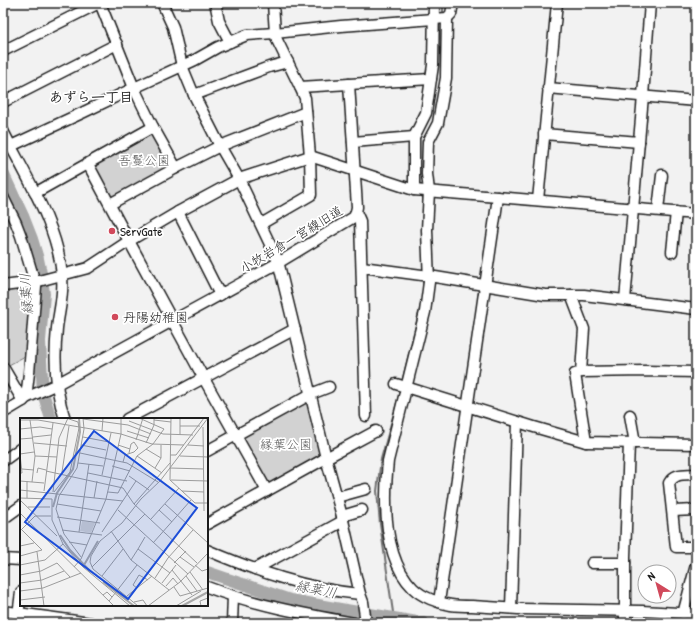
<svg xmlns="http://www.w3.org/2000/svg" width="699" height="626" viewBox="0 0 699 626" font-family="'Patrick Hand','Klee One',sans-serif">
  <rect width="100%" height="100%" fill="#f2f2f2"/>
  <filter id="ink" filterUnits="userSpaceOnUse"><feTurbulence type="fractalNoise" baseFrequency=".025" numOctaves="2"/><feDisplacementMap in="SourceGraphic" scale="8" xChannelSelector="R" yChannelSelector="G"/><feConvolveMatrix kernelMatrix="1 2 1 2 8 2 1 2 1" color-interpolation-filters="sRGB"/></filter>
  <g filter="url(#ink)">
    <g fill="#d2d2d2" stroke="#777">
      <polygon points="151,133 171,167 111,200 93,167"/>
      <polygon points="33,285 27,355 7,366 3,361 3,289"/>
      <polygon points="308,400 322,456 269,485 242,436"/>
    </g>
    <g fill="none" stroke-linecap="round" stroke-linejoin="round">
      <g stroke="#707070" stroke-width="2">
        <polyline points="443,16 443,3"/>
        <polyline points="423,212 423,195"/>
        <polyline points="423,272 423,253"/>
        <polyline points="423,292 423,279"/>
        <polyline points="402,382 421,304"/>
        <polyline points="47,419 49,415"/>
        <polyline points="17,445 21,442"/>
        <polyline points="394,619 380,524 377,491 381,459 401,388"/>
      </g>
      <g stroke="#a8a8a8" stroke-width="12">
        <polyline points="3,173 23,216 32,239 38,259 42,278 44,294 40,341 41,360 43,393 51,419"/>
        <polyline points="207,572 290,600 346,610 423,623"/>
      </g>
      <defs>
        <g id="minor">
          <polyline points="100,3 134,88 153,127 176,168"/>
          <polyline points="162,3 173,27 182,66 194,95 220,146 239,179 278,261 326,458 342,516 360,594 363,602 366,623"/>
          <polyline points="218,3 216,7 219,21 230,42"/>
          <path d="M447 18 446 78 438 123 428 142 427 174 429 191 427 230 429 282 425 312 388 461C384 500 383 558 413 588 422 597 438 603 451 605 458 606 465 606 472 606 487 607 502 608 518 609 559 610 600 610 642 611 660 612 678 613 696 614"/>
          <polyline points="3,51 99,3"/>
          <polyline points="300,87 431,79"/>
          <polyline points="548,88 696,101"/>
          <polyline points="194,95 269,67 288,62"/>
          <polyline points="3,102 117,44"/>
          <path d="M3 131C25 175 59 227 62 277 64 294 59 311 57 328 54 358 55 391 65 419"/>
          <polyline points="544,134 639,142"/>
          <polyline points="353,142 414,137"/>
          <polyline points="11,146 84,112 134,88 195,60 218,47 247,35 275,33 341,26 447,18 451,14 453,3"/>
          <polyline points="88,164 129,241 203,377 267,491"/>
          <polyline points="414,190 414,137 426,113 433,65 434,3"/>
          <polyline points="35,193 153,127"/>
          <polyline points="3,197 16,223 21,236 36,286 29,373 26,398"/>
          <polyline points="538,200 557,3"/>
          <polyline points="110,204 176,168 220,146 306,112"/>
          <polyline points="658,210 662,175"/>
          <polyline points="178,212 220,295"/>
          <polyline points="356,212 360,221 366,416"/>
          <polyline points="261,224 311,195 310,156 305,98 300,87 277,40 275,33 273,3"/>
          <polyline points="672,252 676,212"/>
          <polyline points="362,267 429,276 545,295 584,295 696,309"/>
          <polyline points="3,286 35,282 88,268 129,241 178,212 239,179 310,156 414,190 696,214"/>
          <polyline points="571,295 584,329 581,372"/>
          <polyline points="625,300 643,96 650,3"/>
          <polyline points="3,367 23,401"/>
          <polyline points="396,384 534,427 586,442 696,444"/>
          <polyline points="3,413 23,401 26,398 57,384 278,263 354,217 356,212 357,207 349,84"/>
          <polyline points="630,415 635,443"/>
          <polyline points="127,419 295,329"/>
          <polyline points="586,442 575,374 581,372 645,371 696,372"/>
          <polyline points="207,451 311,394 329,387"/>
          <polyline points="3,461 21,448"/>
          <path d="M696 474C685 475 675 472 669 483L676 547H696"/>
          <polyline points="337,497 366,489"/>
          <polyline points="673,511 696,510"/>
          <polyline points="342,516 362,510"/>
          <polyline points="3,519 21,506"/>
          <polyline points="207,524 326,458 376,431"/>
          <path d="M207 550C256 571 307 589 360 594"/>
          <polyline points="3,559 21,560"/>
          <polyline points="592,563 625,563"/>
          <polyline points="255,569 343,521"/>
          <path d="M207 587C255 605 304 614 354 623"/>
          <polyline points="439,602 498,197"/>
          <polyline points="511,608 517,422"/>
          <polyline points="3,611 91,623"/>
          <polyline points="683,614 696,565"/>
          <polyline points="17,623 21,592"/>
          <polyline points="232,623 233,596"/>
          <polyline points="625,623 625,557 629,443"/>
        </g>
      </defs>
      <use href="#minor" stroke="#1c1c1c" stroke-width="13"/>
      <use href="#minor" stroke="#fff" stroke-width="10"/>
    </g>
  </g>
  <g fill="#d1495b" stroke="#fff" stroke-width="1.5">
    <circle cx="112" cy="231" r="4"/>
    <circle cx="115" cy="317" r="4"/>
  </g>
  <g text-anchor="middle" stroke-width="3.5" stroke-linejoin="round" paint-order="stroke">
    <g font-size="13" fill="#5c5c5c" stroke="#fff">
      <text x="144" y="165">吾鬘公園</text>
      <text x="286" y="449">縁葉公園</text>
    </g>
    <g font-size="13" fill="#1c1c1c" stroke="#fff" text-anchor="start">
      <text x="120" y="236">ServGate</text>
      <text x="123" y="322">丹陽幼稚園</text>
    </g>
    <g font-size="13" fill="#1c1c1c" stroke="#fff">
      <text transform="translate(291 239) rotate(-31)" y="5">小牧岩倉一宮線旧道</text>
    </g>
    <g font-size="14" font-weight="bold" fill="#1c1c1c" stroke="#fff">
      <text x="91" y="102">あずら一丁目</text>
    </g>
    <g font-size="14" font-style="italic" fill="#5b5b5b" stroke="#fff">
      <text transform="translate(26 294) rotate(-94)" y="5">縁葉川</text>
      <text transform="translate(316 589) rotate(11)" y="5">縁葉川</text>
    </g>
  </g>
  <g transform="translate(20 418)">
    <rect width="188" height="188" fill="#f2f2f2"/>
    <path d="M62 103 75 105 71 115 60 113Z" fill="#d2d2d2"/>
    <path fill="none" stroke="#a8a8a8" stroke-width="2" d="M33 89 37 75 53 51 60 14 59 0M40 117 50 132 71 154M64 147 78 123M83 164 114 188M162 188 188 174"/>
    <path fill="none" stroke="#9c9c9c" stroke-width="1" d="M151 0 150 62 175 85H188M63 1 108 7 131 16M0 2H18L101 16 132 26 164 27M10 2 15 38 12 64M134 2 151 4M109 3 143 16 173 17M160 8H180M183 9 184 93M0 11 20 9 32 11M82 13 83 0M107 13 129 20M160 17V0M13 19 31 17M63 19 89 24M0 21 13 20M116 22 123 0M14 25 47 28M126 25 134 7V0M61 27 86 32M98 27 110 31M168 27 184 28M126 31 141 40M60 35 107 45 138 64M0 36 14 34M150 37H156L184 0M15 38 37 39M117 38 142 55M160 38 188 39M103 44 105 37 114 34 118 30 114 24 111 26 109 35M58 45 83 48M92 48 110 53M135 50 141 40V27M150 50 184 51M2 51 14 52M26 53 103 70 114 86 177 145M42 54 49 8M0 55H2L0 36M17 55 18 50 26 52M68 55 107 63M82 57 91 15M109 58 129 72M151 62 188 63M0 63 24 65M0 72 103 83M24 73 33 5M162 73 184 74M33 74 39 20 48 0M34 74 50 54 59 10 58 4 46 0M88 74 98 75 117 38 133 26 144 11 119 0M0 80 32 81V102L43 126 63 149 110 188M7 80V63M74 80 77 63M0 82 37 118M37 86 81 93M114 86 150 45M145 86 188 125M8 89H30M98 92 168 156M139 92 152 104M0 95 94 188M37 99 80 105M131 101 159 70M0 110 22 132 0 138M1 112 15 98H31M42 112 82 117M91 113 111 142 149 172M59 114 69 46M82 114 116 63M49 124 67 127M133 125 171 82M0 128 14 125M118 131 125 119M17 134 24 188M61 139 44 116 36 91 39 78 57 50 64 11 63 0M160 139 174 149M111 142 118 131 150 155M154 145 166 133M0 147 25 142 43 126M175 147 182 153 188 151M54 149 61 141 86 81 101 16V0M72 149 125 96M152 152 172 177M170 154 183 172M0 157 21 153 37 145 50 159M82 158 103 131M166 158 177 173M135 160 148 140 173 112M0 165 22 162 44 153M142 165 156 147M146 168 153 160 158 166M154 169 160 178 188 170M117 170 113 167 119 157 128 162M0 173 23 170 61 155M83 177 87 174 92 179M107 178 132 158M0 182 25 179M89 183 117 147M114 184 123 182 127 188M118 188 73 151 70 144 71 138 80 123 102 105 121 81 140 63 188 0M128 188 160 164 188 135M156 188 181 173M181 188 180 183 188 180"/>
    <path fill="#1d4ed8" fill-opacity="0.15" stroke="#1d4ed8" stroke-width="2" d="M74 13 177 90 108 181 5 104Z"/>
    <rect width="188" height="188" fill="none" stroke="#1c1c1c" stroke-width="2"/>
  </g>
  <rect width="699" height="626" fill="none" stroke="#fff" stroke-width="16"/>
  <rect x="8" y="8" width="683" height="610" fill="none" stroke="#1c1c1c" stroke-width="1.5" filter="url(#ink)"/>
  <g transform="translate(657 584) rotate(323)"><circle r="19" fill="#ffffff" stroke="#a4a4a4"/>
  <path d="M0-3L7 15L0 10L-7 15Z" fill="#d1495b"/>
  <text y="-6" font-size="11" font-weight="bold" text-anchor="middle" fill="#1c1c1c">N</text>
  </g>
</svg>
